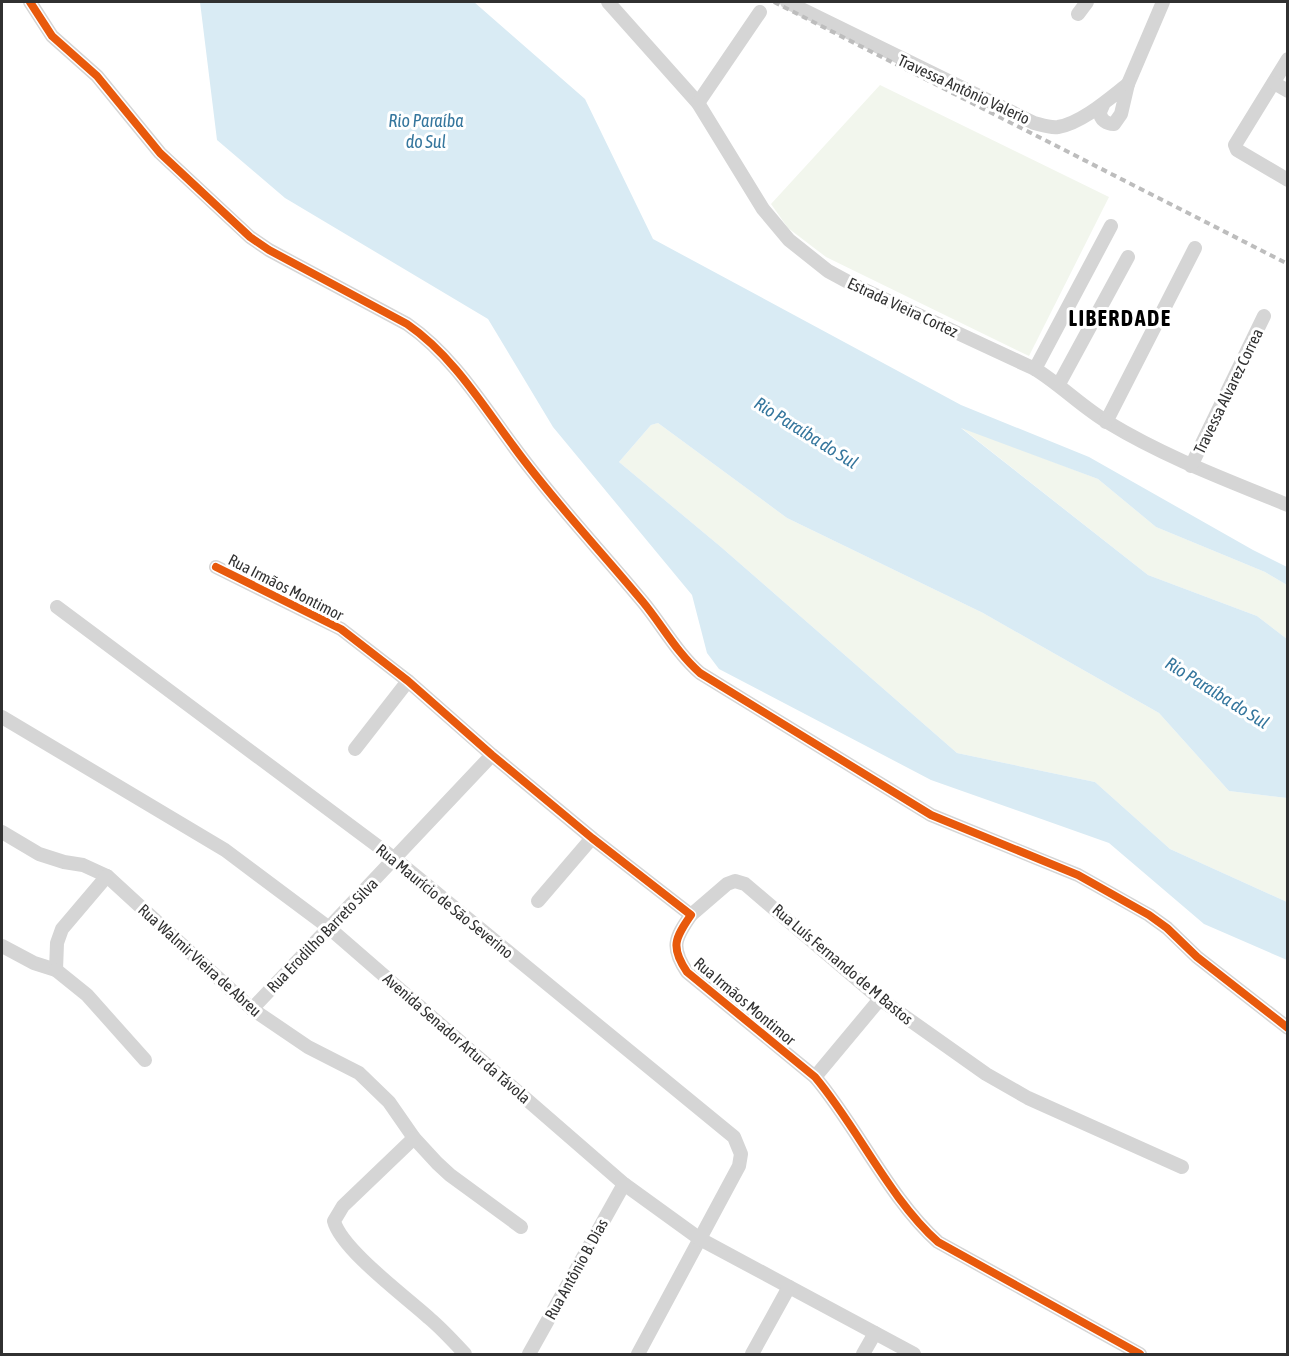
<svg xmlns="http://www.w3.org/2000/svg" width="1289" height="1356" viewBox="0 0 1289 1356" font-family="'Asap Condensed',sans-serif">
  <rect width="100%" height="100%" fill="#fff"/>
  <g fill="#f2f6ed">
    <polygon points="880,85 1109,197 1029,356 826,257 788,228 771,204"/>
    <polygon points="658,423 787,518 983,613 1159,713 1229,791 1287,798 1287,902 1170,849 1095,782 957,753 721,547 619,462 651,425"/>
    <polygon points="959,426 1098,479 1156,527 1265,572 1287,585 1287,639 1257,616 1148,575"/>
  </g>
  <polygon fill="#d9ebf4" points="200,2 474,2 585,99 653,239 961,405 1089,457 1253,550 1287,567 1287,585 1265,572 1156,527 1098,479 961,428 1148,575 1257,616 1287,639 1287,798 1229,791 1159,713 983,613 787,518 658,423 651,425 619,462 721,547 957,753 1095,782 1170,849 1287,902 1287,960 1204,924 1109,843 931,780 719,669 707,653 692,595 553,427 488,319 285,198 217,140"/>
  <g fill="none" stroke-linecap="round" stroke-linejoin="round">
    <g stroke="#d5d5d5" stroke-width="14">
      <path d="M30 2 52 36 97 76 160 153 250 237 269 250 407 324C452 355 482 404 514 447 554 502 600 550 643 602 662 625 677 653 700 673L931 815 1078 875 1149 915 1167 928 1197 957 1288 1028"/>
      <path d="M608 2 698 103 763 209 789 240 828 271 852 284 1035 369C1061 385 1083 408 1109 423 1165 457 1227 480 1288 505"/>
      <path d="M787 2 1034 123C1042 125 1050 128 1058 127 1082 123 1110 98 1128 84L1121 114 1114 124C1107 124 1100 120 1100 112L1104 103"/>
      <polyline points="1078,14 1087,2"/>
      <polyline points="1288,59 1235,145 1237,150 1288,180"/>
      <polyline points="1274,83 1288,91"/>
      <polyline points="1128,84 1163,2"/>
      <polyline points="698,103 760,12"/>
      <polyline points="1035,369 1111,226"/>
      <polyline points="1059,384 1128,257"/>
      <polyline points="1106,422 1195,248"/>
      <polyline points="1191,466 1264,316"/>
      <path d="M216 567 341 629 408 681 492 755 592 838 691 915C675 938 670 947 687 972L815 1077C858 1128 889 1198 938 1242L1140 1354"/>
      <polyline points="57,607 395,859 734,1137 741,1154 739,1166 638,1354"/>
      <polyline points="2,717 225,850 328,927 624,1184 700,1239 914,1354"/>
      <polyline points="355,749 408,681"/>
      <polyline points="2,832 39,854 64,862 83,865 107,876 252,1009 308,1047 359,1073 389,1102 414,1138 437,1163 450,1175 521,1227"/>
      <polyline points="538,901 592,838"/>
      <polyline points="691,915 727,884 735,881 745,884 880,999 986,1074 1028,1098 1182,1167"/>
      <polyline points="2,946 34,963 56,970 57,943 62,929 107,876"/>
      <polyline points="56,970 87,995 145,1060"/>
      <polyline points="252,1009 492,755"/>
      <polyline points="815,1077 880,999"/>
      <path d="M414 1138 343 1206 334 1221C341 1249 406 1297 429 1318 442 1329 454 1342 465 1354"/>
      <polyline points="529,1354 624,1184"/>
      <polyline points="752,1354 789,1287"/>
      <polyline points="863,1354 875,1333"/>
    </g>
    <polyline stroke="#bdbdbd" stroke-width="4" stroke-dasharray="6 4.5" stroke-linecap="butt" points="774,2 1288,264"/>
    <defs>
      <g id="cycleway">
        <path d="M30 2 52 36 97 76 160 153 250 237 269 250 407 324C452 355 482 404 514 447 554 502 600 550 643 602 662 625 677 653 700 673L931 815 1078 875 1149 915 1167 928 1197 957 1288 1028"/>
        <path d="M216 567 341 629 408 681 492 755 592 838 691 915C675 938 670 947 687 972L815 1077C858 1128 889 1198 938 1242L1140 1354"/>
      </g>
    </defs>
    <use href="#cycleway" stroke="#fff" stroke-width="11"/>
    <use href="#cycleway" stroke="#e8590c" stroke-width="8"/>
  </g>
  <g text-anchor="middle" stroke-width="6" stroke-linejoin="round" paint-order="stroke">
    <g font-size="16" fill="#313131" stroke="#fff">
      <text transform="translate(964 89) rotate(25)" y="6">Travessa Antônio Valerio</text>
      <text transform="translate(903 307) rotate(25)" y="6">Estrada Vieira Cortez</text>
      <text transform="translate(1228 391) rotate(-64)" y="6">Travessa Alvarez Correa</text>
      <text transform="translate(286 587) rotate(27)" y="6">Rua Irmãos Montimor</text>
      <text transform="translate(445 901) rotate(39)" y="6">Rua Maurício de São Severino</text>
      <text transform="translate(322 935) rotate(-46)" y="6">Rua Erodilho Barreto Silva</text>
      <text transform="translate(200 960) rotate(42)" y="6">Rua Walmir Vieira de Abreu</text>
      <text transform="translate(843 964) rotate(40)" y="6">Rua Luís Fernando de M Bastos</text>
      <text transform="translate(745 1001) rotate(40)" y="6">Rua Irmãos Montimor</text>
      <text transform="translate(457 1038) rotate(41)" y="6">Avenida Senador Artur da Távola</text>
      <text transform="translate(576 1269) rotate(-61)" y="6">Rua Antônio B. Dias</text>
    </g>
    <g font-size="18" font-style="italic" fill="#35769d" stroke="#fff">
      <text x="426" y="127">Rio Paraíba<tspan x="426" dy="21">do Sul</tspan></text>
      <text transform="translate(806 433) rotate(32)" y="6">Rio Paraíba do Sul</text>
      <text transform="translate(1217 693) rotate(32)" y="6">Rio Paraíba do Sul</text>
    </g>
    <g font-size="22" font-weight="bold" letter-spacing="1.5" fill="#000" stroke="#fff">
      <text x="1120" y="326">LIBERDADE</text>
    </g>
  </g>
  <rect width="1289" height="1356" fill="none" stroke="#313131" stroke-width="6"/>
</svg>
